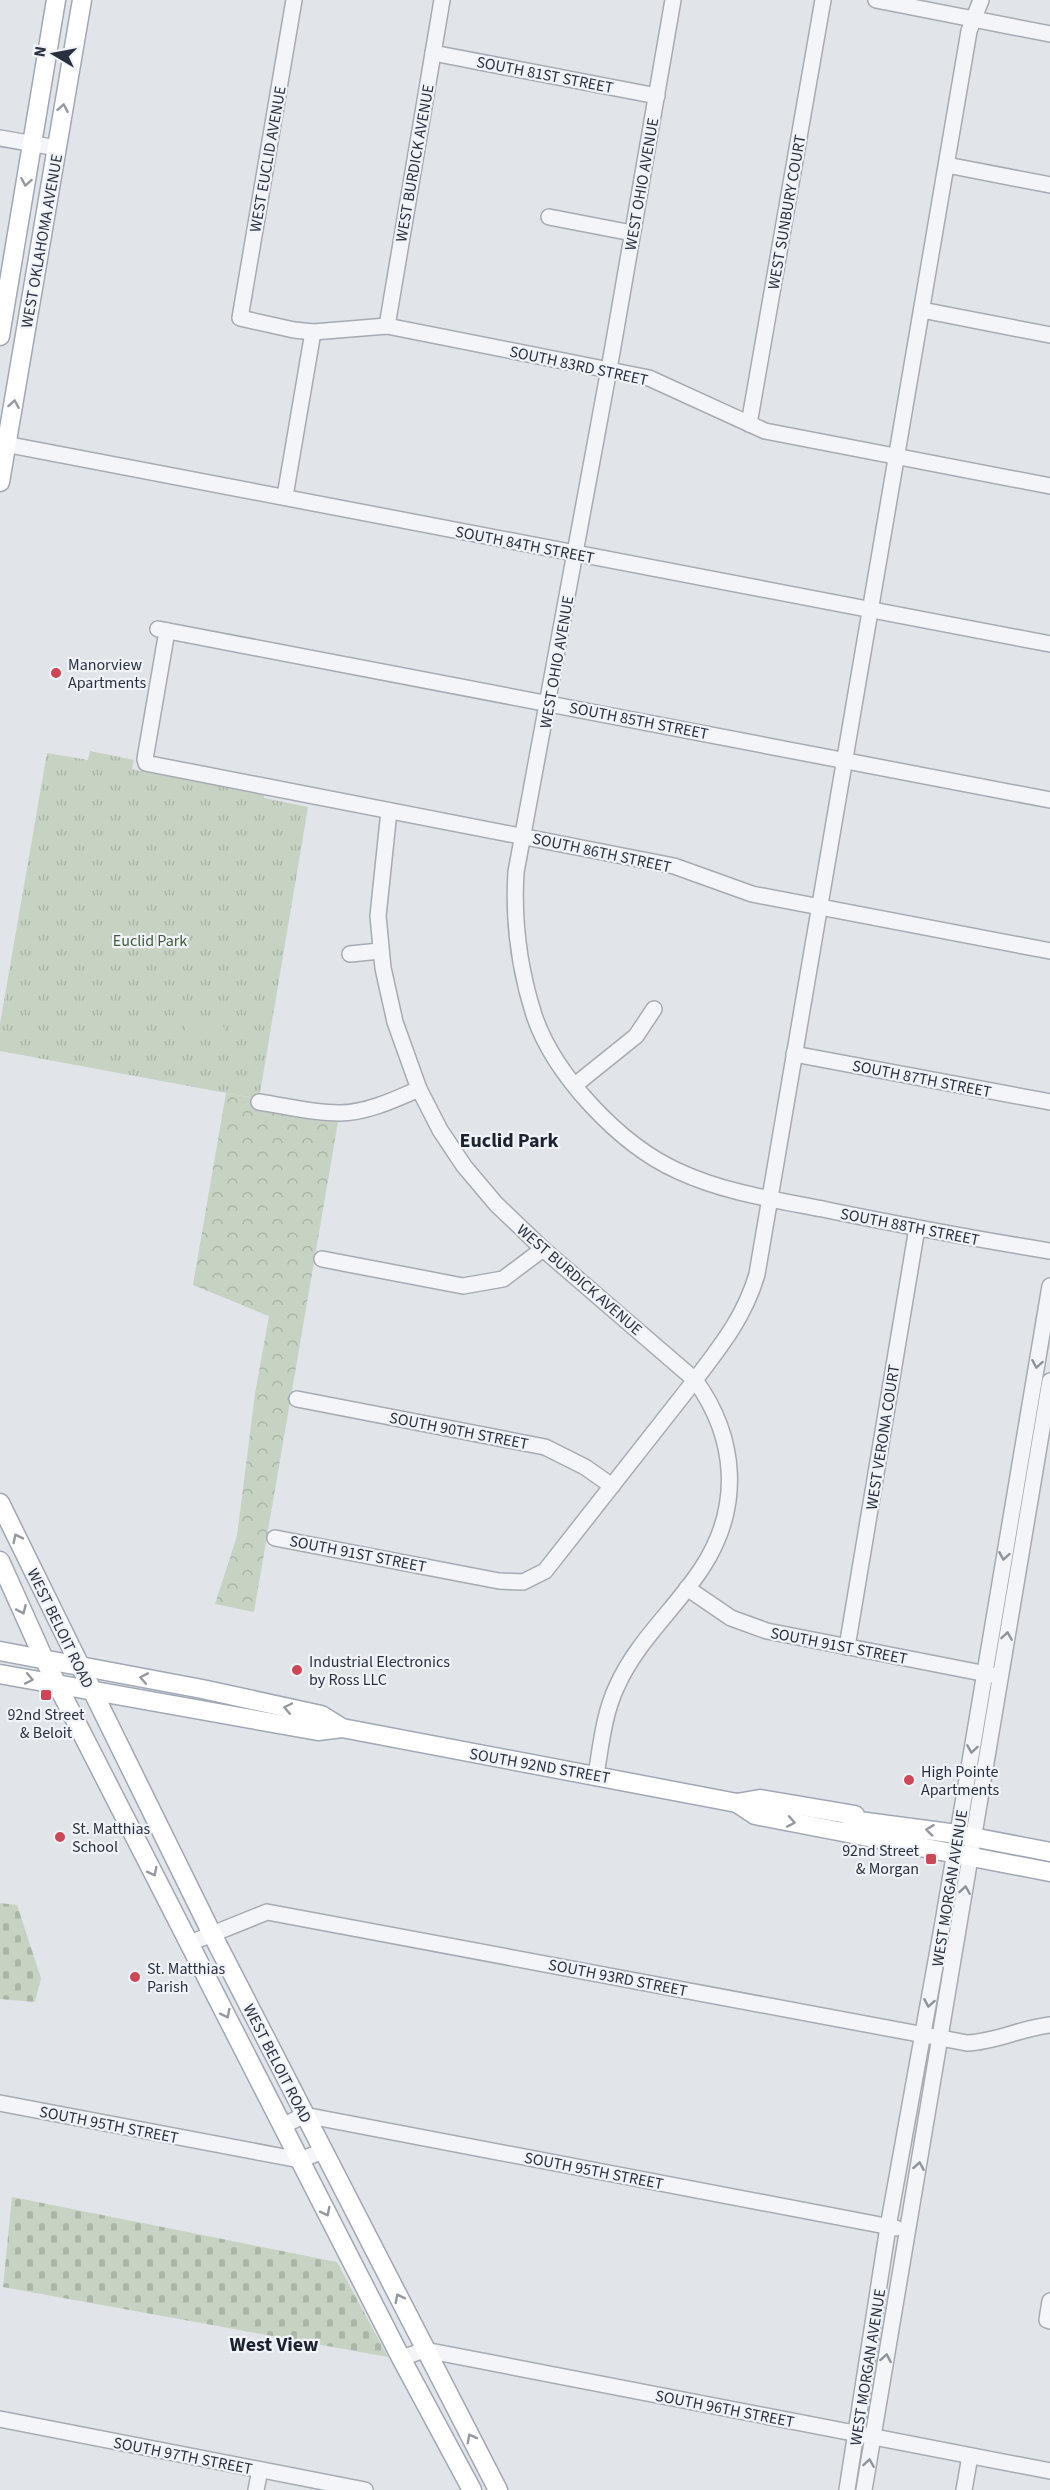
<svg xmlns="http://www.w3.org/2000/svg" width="1050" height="2490" viewBox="0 0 1050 2490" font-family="'Source Sans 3',sans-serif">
  <defs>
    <pattern id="forest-crowns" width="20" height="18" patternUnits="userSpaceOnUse" patternTransform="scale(1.5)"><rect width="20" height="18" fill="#c6d3c2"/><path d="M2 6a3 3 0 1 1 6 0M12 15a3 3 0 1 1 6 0" fill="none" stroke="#aab6a8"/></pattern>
    <pattern id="cemetery-stones" width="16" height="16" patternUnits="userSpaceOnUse" patternTransform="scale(1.5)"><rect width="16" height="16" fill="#c6d3c2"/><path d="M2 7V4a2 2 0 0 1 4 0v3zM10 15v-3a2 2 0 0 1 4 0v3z" fill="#aab6a8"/></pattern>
    <pattern id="park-tufts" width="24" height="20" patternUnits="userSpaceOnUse" patternTransform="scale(1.5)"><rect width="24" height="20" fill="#c6d3c2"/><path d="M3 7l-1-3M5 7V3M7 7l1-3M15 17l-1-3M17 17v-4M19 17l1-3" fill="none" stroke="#aab6a8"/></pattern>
  </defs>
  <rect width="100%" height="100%" fill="#e1e4e9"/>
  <polygon fill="url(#forest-crowns)" points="226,1093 259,1099 256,1109 319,1121 338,1122 254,1612 215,1604 237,1536 255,1394 269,1316 193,1285"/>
  <g fill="url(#cemetery-stones)">
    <polygon points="0,1903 17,1905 41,1978 35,2002 0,1999"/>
    <polygon points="12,2197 337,2262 388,2357 3,2287"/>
  </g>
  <polygon fill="url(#park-tufts)" points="90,751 134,760 132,769 264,795 264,798 308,807 259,1099 0,1051 0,1024 47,753 88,760"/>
  <polygon fill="#c6d3c2" points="220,1016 226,1035 189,1043 185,1025"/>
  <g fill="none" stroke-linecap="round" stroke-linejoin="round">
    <defs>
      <g id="minor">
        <polyline points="294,0 240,318 294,330 313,332 387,326 609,370 649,378 765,431 1050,486"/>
        <path d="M673 0 611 358 516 872C513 920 519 968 534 1015 554 1075 620 1145 678 1171 725 1193 777 1200 827 1210 901 1225 975 1239 1050 1251"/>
        <polyline points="876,0 1050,34"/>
        <polyline points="433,53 657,96"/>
        <polyline points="0,138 57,148"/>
        <polyline points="947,165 1050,185"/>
        <polyline points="549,217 632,233"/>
        <polyline points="922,310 1050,335"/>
        <polyline points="387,326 442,0"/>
        <polyline points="749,424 823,0"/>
        <polyline points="0,443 1050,644"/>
        <polyline points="285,496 313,332"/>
        <polyline points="158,629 1050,800"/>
        <polyline points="167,631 145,759 146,763 150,764 674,866 752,894 1050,951"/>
        <polyline points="350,954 380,951"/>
        <polyline points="794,1054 1050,1102"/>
        <polyline points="575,1085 636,1036 654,1009"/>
        <path d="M259 1102C285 1106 312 1113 339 1113 366 1113 394 1100 419 1089"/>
        <polyline points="322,1259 463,1286 503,1279 543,1249"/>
        <polyline points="297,1399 545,1447 585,1467 612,1486"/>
        <polyline points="275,1538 499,1581 523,1582 545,1571 695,1380 543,1249 496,1204 464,1166 440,1130 419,1089 395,1022 383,968 378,916 389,811"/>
        <polyline points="687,1588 731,1618 767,1631 992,1675"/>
        <polyline points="847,1647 917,1228"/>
        <path d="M596 1775C601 1745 604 1713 617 1686 637 1641 676 1608 702 1568 742 1507 737 1438 695 1380 721 1346 745 1316 757 1274L969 31 981 0"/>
        <path d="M190 1943 267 1912 967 2043C996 2042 1021 2028 1050 2025"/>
        <polyline points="0,2103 300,2160 323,2151"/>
        <polyline points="283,2126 304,2115 896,2228"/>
        <polyline points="1050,2301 1047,2320 1050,2321"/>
        <polyline points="401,2358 425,2350 1050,2471"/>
        <polyline points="0,2419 365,2490"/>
        <polyline points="256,2490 260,2470"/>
        <polyline points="847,2490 888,2227 943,1922 1050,1286"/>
        <polyline points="864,2490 1050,1381"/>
        <polyline points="964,2490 970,2456"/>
      </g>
      <g id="major">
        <polyline points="0,336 56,0"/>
        <polyline points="0,482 82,0"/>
        <polyline points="0,1503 212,1934 498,2490"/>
        <polyline points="0,1561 44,1659 401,2358 472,2490"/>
        <polyline points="0,1651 202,1689 321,1715 342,1728"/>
        <polyline points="0,1674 318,1731 342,1728 737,1803 760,1799 855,1815 851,1820 957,1834 1050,1852"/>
        <polyline points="737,1803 755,1815 1050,1872"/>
      </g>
    </defs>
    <use href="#minor" stroke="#a6abb3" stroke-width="18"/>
    <use href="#major" stroke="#a0a8b5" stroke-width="21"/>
    <use href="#minor" stroke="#f4f5f8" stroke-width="15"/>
    <use href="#major" stroke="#fff" stroke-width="18"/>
  </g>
  <defs><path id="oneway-chevron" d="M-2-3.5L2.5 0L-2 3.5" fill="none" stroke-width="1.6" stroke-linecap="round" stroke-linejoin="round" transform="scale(1.5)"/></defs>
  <g stroke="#9498a0">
    <use href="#oneway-chevron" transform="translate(63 108) rotate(-80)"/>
    <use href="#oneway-chevron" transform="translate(26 182) rotate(100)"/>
    <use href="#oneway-chevron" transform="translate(14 404) rotate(-80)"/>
    <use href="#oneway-chevron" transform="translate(17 1538) rotate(-116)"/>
    <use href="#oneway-chevron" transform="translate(22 1610) rotate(66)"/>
    <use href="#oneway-chevron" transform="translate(144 1678) rotate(-169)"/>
    <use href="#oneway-chevron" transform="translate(29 1679) rotate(11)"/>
    <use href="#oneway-chevron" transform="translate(288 1708) rotate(-168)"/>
    <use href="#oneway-chevron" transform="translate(791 1822) rotate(11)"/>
    <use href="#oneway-chevron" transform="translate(930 1830) rotate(-173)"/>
    <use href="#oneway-chevron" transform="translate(153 1872) rotate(63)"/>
    <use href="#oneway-chevron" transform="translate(226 2014) rotate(63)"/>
    <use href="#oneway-chevron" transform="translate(326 2212) rotate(63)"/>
    <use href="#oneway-chevron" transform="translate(399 2298) rotate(-117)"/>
    <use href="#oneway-chevron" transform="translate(471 2438) rotate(-118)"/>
  </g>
  <g stroke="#8e939c">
    <use href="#oneway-chevron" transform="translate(1037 1364) rotate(100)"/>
    <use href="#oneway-chevron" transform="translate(1004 1556) rotate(100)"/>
    <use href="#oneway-chevron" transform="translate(1007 1636) rotate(-81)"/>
    <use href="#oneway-chevron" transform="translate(972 1749) rotate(99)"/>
    <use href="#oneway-chevron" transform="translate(965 1890) rotate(-81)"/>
    <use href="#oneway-chevron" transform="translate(929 2003) rotate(100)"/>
    <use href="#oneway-chevron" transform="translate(919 2166) rotate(-80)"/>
    <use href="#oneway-chevron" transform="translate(886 2358) rotate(-80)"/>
    <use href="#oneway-chevron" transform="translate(869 2463) rotate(-81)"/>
  </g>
  <g fill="#cd4756" stroke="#f0f3f7" stroke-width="2">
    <circle cx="56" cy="673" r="6"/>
    <circle cx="297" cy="1670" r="6"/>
    <rect x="40" y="1689" width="12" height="12" rx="3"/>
    <circle cx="909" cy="1780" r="6"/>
    <circle cx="60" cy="1837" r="6"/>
    <rect x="925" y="1853" width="12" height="12" rx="3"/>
    <circle cx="135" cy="1977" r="6"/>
  </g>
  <g text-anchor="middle" stroke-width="4.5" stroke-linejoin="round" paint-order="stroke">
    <g font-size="16" fill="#293141" stroke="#f0f3f7">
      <text transform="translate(545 74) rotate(11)" y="6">SOUTH 81ST STREET</text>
      <text transform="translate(267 159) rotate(-80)" y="6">WEST EUCLID AVENUE</text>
      <text transform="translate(414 163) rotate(-80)" y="6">WEST BURDICK AVENUE</text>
      <text transform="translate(641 184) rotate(-80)" y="6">WEST OHIO AVENUE</text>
      <text transform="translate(786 212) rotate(-80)" y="6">WEST SUNBURY COURT</text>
      <text transform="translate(41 241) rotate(-80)" y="6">WEST OKLAHOMA AVENUE</text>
      <text transform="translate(579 365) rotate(12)" y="6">SOUTH 83RD STREET</text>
      <text transform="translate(525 544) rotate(11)" y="6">SOUTH 84TH STREET</text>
      <text transform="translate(556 662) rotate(-80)" y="6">WEST OHIO AVENUE</text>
      <text transform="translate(639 720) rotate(11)" y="6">SOUTH 85TH STREET</text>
      <text transform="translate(602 852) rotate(12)" y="6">SOUTH 86TH STREET</text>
      <text transform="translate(922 1078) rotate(11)" y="6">SOUTH 87TH STREET</text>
      <text transform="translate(910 1226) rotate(11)" y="6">SOUTH 88TH STREET</text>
      <text transform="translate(580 1279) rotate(41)" y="6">WEST BURDICK AVENUE</text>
      <text transform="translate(459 1430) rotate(11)" y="6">SOUTH 90TH STREET</text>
      <text transform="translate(882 1437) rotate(-81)" y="6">WEST VERONA COURT</text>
      <text transform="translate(358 1553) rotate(11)" y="6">SOUTH 91ST STREET</text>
      <text transform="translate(61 1628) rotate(64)" y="6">WEST BELOIT ROAD</text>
      <text transform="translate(839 1645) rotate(11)" y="6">SOUTH 91ST STREET</text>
      <text transform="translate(540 1765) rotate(10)" y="6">SOUTH 92ND STREET</text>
      <text transform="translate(949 1888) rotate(-81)" y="6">WEST MORGAN AVENUE</text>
      <text transform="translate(618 1977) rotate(11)" y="6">SOUTH 93RD STREET</text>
      <text transform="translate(278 2063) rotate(63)" y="6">WEST BELOIT ROAD</text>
      <text transform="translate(109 2124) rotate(11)" y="6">SOUTH 95TH STREET</text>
      <text transform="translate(594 2170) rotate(11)" y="6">SOUTH 95TH STREET</text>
      <text transform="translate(867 2367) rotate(-81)" y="6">WEST MORGAN AVENUE</text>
      <text transform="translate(725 2408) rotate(11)" y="6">SOUTH 96TH STREET</text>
      <text transform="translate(183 2455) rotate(11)" y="6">SOUTH 97TH STREET</text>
    </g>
    <g font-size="16" fill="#293141" stroke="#f0f3f7" text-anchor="start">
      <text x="68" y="670">Manorview<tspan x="68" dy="18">Apartments</tspan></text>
      <text x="309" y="1667">Industrial Electronics<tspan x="309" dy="18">by Ross LLC</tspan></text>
      <text x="46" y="1720" text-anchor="middle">92nd Street<tspan x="46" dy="18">&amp; Beloit</tspan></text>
      <text x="921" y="1777">High Pointe<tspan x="921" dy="18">Apartments</tspan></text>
      <text x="72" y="1834">St. Matthias<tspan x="72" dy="18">School</tspan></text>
      <text x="919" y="1856" text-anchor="end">92nd Street<tspan x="919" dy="18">&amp; Morgan</tspan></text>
      <text x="147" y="1974">St. Matthias<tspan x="147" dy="18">Parish</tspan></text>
    </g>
    <g font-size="16" fill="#3c5d37" stroke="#f0f3f7">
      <text x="150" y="946">Euclid Park</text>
    </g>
    <g font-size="20" font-weight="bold" fill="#1b2232" stroke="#f0f3f7">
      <text x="509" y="1147">Euclid Park</text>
      <text x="274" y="2351">West View</text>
    </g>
  </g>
  <g transform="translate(54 54) rotate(280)" stroke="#f0f3f7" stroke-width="4.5" paint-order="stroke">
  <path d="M0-4.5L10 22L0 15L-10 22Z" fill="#293141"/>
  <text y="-9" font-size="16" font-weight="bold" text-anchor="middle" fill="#293141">N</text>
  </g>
</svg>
